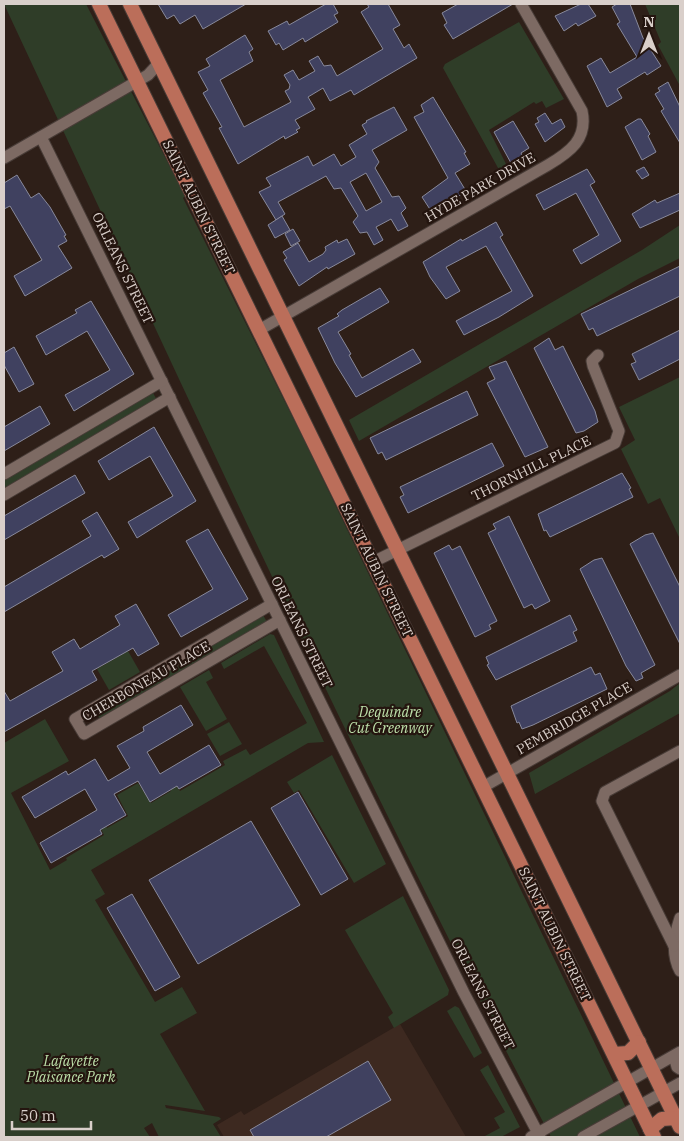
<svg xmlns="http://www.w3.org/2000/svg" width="684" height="1141" viewBox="0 0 684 1141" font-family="'IBM Plex Serif',serif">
  <rect width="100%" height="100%" fill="#2e1f18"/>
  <polygon fill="#3d2920" points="400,1024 466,1137 224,1137 217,1125 241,1111 244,1115"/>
  <g fill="#2f3d28">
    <path d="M4 4H86L185 196 183 198 304 440 640 1137H551C355 766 182 384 4 4Z"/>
    <polygon points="645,4 680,4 680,86 658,45 661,42"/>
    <polygon points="519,22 564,99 546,108 542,101 536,104 534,102 489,130 507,166 533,153 536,158 503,177 443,68 445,64"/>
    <polygon points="680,225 680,258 638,279 359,441 349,420 642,250"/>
    <polygon points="680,377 680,539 660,498 648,504 621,449 635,440 619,407"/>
    <polygon points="153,393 157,400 4,489 4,479"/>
    <polygon points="263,615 267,622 101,719 97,716 97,713"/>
    <polygon points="270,634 274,635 324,742 308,743 91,870 105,894 95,900 155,1002 182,987 197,1013 160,1034 205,1111 165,1105 166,1108 219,1117 221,1119 213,1124 221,1137 159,1137 152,1123 144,1128 150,1137 4,1137 4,743 45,719 69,761 11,793 50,870 67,860 66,858 104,835 100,827 105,824 107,828 128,816 117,795 138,783 151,803 171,791 170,788 175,784 180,791 225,765 223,761 246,749 250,755 307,723 264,646 224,669 221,663"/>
    <polygon points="128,651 140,672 109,690 97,669"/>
    <polygon points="209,670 213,678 206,682 227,719 206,731 180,687"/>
    <polygon points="680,683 680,713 535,794 529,773 670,691"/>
    <polygon points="229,722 242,744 220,756 207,734"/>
    <polygon points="332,755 386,864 354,883 299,790 294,793 287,782"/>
    <polygon points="403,896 449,990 448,995 394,1028 388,1017 393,1013 345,930"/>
    <polygon points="455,1006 459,1008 482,1053 474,1058 447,1011"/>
    <polygon points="488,1065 520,1127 501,1137 483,1137 500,1128 494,1118 505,1112 480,1070"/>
  </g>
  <g fill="#404160" stroke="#88899b" fill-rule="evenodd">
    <polygon points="158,4 246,4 203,29 195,15 180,24 174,15 167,19"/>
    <polygon points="326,4 333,4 338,13 334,15 338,22 305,42 303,38 283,50 279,43 276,45 268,31 287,21 289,25"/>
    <polygon points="367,4 388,4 400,25 393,29 404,48 409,44 417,58 354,95 351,90 330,101 323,88 308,97 315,109 295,120 300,128 296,130 298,132 285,139 284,136 238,164 219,128 222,127 203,93 208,90 198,72 210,66 206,59 245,35 253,49 249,52 253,61 220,80 244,127 291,102 285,91 289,89 290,85 284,75 293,70 299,80 315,71 309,61 318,56 324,66 331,65 337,76 383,49 361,12 369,7"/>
    <polygon points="458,4 513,4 453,39 444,25 447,23 442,13"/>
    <polygon points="581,4 588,4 596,16 578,26 576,23 564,31 555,16"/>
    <polygon points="617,4 630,4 643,38 661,66 647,75 645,72 617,89 622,98 607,107 587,66 601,58 610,73 637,57 617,24 620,22 612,7"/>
    <polygon points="668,82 680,107 680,143 661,111 664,109 655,94 660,91 658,88"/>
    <polygon points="433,97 466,152 464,153 470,164 455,173 466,191 433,214 422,197 448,178 414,117 424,112 421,105"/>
    <path d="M394 107 407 130 372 150 379 162 375 168 392 197 399 196 406 208 401 213 408 226 398 231 391 219 376 227 383 240 374 245 367 232 360 233 353 222 358 216 341 188 334 189 326 176 278 202 285 214 276 220 259 192 271 186 266 178 308 156 313 166 334 154 341 166 356 157 349 145 367 134 362 125 367 122 366 121ZM366 173 382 202 366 211 350 182Z"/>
    <polygon points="545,113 552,124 561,119 565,127 545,142 535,124 539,122 537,118"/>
    <polygon points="638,119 641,119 650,134 648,136 656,152 642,160 625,127"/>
    <polygon points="513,121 529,148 521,153 523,157 511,163 494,132"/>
    <polygon points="644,167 649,175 642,179 636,171"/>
    <polygon points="587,169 595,182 590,185 621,241 581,264 573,250 599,235 576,193 544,210 536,195"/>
    <polygon points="17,175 31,198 39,193 50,207 66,235 64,236 67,241 58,246 72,268 25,296 14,276 42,260 10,206 4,209 4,183"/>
    <polygon points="680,193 680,210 640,228 632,214 655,200 657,203"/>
    <polygon points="282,216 290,230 275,238 268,225"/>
    <polygon points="496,222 503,235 500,237 533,296 499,317 464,335 456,321 512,291 486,246 446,267 460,291 446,299 430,277 423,262 461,239 462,241"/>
    <polygon points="293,229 300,241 291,246 285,234"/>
    <polygon points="347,239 355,254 328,269 327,267 299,286 284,260 287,258 283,252 298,243 309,262 323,254 326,250 325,247 337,240 338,243"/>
    <polygon points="680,266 680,296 597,336 593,328 589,330 581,314"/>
    <polygon points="380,288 389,302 338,332 351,354 349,355 362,378 413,349 421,362 356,397 335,363 318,328 339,316 337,314 342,310"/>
    <polygon points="91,301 134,374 74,411 65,395 110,370 87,331 46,355 36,336 77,313 75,310"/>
    <polygon points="680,330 680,359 639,380 631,364 636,362 632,354"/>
    <polygon points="549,338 555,350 563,346 595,411 598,422 584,431 576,433 534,348"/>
    <polygon points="14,347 34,384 19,392 4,365 4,353"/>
    <polygon points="506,361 548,447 525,457 487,383 495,379 489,367"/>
    <polygon points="467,391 478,415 386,460 382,452 378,454 370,438"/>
    <polygon points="40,406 50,424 4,451 4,427"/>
    <polygon points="154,427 196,501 137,538 128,522 173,496 150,456 109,480 98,461"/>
    <polygon points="492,443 504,466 408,513 400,497 404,495 400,487"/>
    <polygon points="622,473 631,488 629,489 633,497 550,537 546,530 544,531 538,514"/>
    <polygon points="75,475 85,493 4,540 4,516"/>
    <polygon points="97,512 119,549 104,558 102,555 4,612 4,587 91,536 82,521"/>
    <polygon points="509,516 550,601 535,609 532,604 524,608 488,533 496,529 493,524"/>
    <polygon points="208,529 248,599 181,637 168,615 213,589 186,541"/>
    <polygon points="653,533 680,587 680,644 630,544 645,535"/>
    <polygon points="449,545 452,550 460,546 497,621 489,625 491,629 475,637 434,553"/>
    <polygon points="602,558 655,665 641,673 643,678 636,681 626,666 580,569 594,560"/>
    <polygon points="136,604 159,644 138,656 133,648 92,671 97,680 4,732 4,691 10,701 63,671 52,652 74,639 80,649 120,625 115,616"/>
    <polygon points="570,615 577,630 573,632 577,641 496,680 487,665 489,664 486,657"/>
    <polygon points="591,667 595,675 600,673 607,689 533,725 522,729 519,722 517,723 511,706"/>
    <polygon points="181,705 193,725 147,752 160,774 209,745 221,765 179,789 177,786 150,802 138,781 114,794 126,815 100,830 102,834 51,863 40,843 97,810 85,789 35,818 22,797 66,771 68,775 95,759 108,781 130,768 117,746 144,731 143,727"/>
    <polygon points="298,792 348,879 321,895 271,808"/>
    <polygon points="251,821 300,905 198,964 149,880"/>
    <polygon points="132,894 180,977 155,991 107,908"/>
    <polygon points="368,1061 391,1100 326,1137 254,1137 250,1130"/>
  </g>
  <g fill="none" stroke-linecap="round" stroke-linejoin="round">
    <defs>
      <g id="minor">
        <polyline points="41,137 464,993 540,1137"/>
        <polyline points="4,158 148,75 159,63"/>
        <path d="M259 330 548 165C570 152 588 139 582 111L521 4"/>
        <polyline points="4,474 162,381"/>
        <polyline points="4,495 170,397"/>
        <polyline points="373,562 615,443 619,431 593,366 592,361 598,355"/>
        <polyline points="272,604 75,719 84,734 280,620"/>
        <polyline points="483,787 680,675"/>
        <path d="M680 918C674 936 671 954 680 971"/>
        <polyline points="674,946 602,801 605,792 680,751"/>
        <polyline points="674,1056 677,1067 680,1069"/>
        <polyline points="531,1137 680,1052"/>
        <polyline points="583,1137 680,1083"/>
      </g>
      <g id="major">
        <polyline points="99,4 654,1137"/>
        <polyline points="130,4 680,1127"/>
        <polyline points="614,1054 628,1053 639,1042"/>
        <polyline points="650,1129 662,1119 676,1118"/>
      </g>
    </defs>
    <use href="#minor" stroke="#483c37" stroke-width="13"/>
    <use href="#major" stroke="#483c37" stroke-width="16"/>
    <use href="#minor" stroke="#7d6a63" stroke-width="11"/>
    <use href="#major" stroke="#bb6e5a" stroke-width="14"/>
  </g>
  <g text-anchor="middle" stroke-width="4.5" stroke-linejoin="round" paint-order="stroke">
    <g font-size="14" fill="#d9cfca" stroke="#24150f">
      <text transform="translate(480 187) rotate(-30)" y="5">HYDE PARK DRIVE</text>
      <text transform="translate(199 207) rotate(64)" y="5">SAINT AUBIN STREET</text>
      <text transform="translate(123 268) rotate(64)" y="5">ORLEANS STREET</text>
      <text transform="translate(531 468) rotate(-26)" y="5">THORNHILL PLACE</text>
      <text transform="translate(377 570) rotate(64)" y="5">SAINT AUBIN STREET</text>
      <text transform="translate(302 632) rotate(64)" y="5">ORLEANS STREET</text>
      <text transform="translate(146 681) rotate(-30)" y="5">CHERBONEAU PLACE</text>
      <text transform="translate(574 718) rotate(-30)" y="5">PEMBRIDGE PLACE</text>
      <text transform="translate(555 934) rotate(64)" y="5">SAINT AUBIN STREET</text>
      <text transform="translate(483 994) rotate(63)" y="5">ORLEANS STREET</text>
    </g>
    <g font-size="14" font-style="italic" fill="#bde0aa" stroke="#24150f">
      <text x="390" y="717">Dequindre<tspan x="390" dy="16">Cut Greenway</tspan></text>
      <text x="71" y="1066">Lafayette<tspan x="71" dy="16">Plaisance Park</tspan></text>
    </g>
  </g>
  <rect width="684" height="1141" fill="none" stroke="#d9cfca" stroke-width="10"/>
  <g transform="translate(649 35)" stroke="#24150f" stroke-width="4" paint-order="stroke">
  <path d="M0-4L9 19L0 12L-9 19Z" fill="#d9cfca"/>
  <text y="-8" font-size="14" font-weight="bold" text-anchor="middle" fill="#d9cfca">N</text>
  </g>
  <path d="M12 1121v8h79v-8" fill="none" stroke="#d9cfca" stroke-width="2.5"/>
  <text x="20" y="1121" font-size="15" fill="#d9cfca" stroke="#24150f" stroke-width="4" paint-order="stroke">50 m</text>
</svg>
